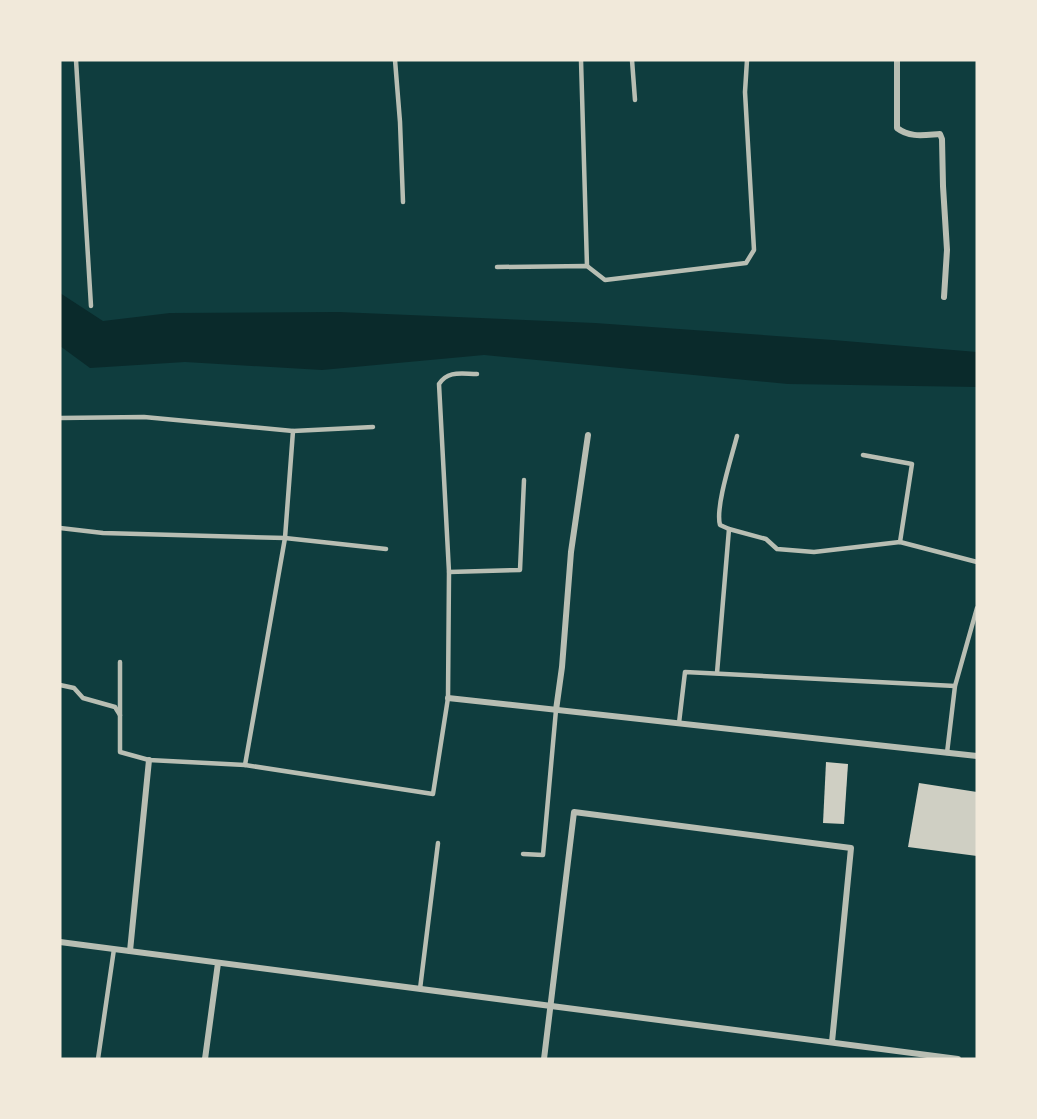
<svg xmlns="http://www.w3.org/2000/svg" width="1037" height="1119" viewBox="0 0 1037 1119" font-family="'Asap Condensed',sans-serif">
  <rect width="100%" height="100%" fill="#0f3d3e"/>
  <polygon fill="#0a2a2b" points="60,293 103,321 170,313 339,312 595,323 833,340 977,352 977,387 788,384 484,355 322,370 185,362 90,368 60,346"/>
  <g fill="#cfcfc3">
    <polygon points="826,762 848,764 844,824 823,823"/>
    <polygon points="919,783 977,792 977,856 908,847"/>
  </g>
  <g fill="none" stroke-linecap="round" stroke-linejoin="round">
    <g stroke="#b8beb3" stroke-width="4.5">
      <polyline points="76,60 91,306"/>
      <polyline points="395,60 400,122 403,202"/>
      <polyline points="581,60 587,266"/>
      <polyline points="632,60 635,100"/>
      <polyline points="497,267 587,266 605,280 746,263 754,250 745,92 747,60"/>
      <polyline points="60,418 144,417 293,431 373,427"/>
      <path d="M737 436C732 456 715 507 720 525L729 529 766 539 777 549 814 552 900 542 977 562"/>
      <polyline points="863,455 912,464 900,542"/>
      <polyline points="60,528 103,533 285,538 386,549"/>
      <polyline points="449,572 520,570 524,480"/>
      <path d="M120 662V752L149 760 245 765 433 794 448 698 449 572 439 384C448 370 462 374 477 374"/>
      <polyline points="717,673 729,529"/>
      <polyline points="60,685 74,688 83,698 115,707 120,715"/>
      <polyline points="679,723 685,672 955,686"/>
      <polyline points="947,753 955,686 977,608"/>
      <polyline points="245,765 285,538 293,431"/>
      <polyline points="523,854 543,855 556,710"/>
      <polyline points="420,989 438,843"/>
      <polyline points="98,1059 114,949"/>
    </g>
    <g stroke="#b8beb3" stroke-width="6">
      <path d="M897 60V128C910 138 924 135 940 134L942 139 943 186 947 250 944 297"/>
      <polyline points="448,698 977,756"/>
      <polyline points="556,710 562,667 571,552 588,435"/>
      <polyline points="60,942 958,1059"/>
      <polyline points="130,951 149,760"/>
      <polyline points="205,1059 218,963"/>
      <polyline points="544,1059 574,812 851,848 832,1042"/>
    </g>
  </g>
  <rect width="1037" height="1119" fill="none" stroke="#f1e9da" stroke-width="123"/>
</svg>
